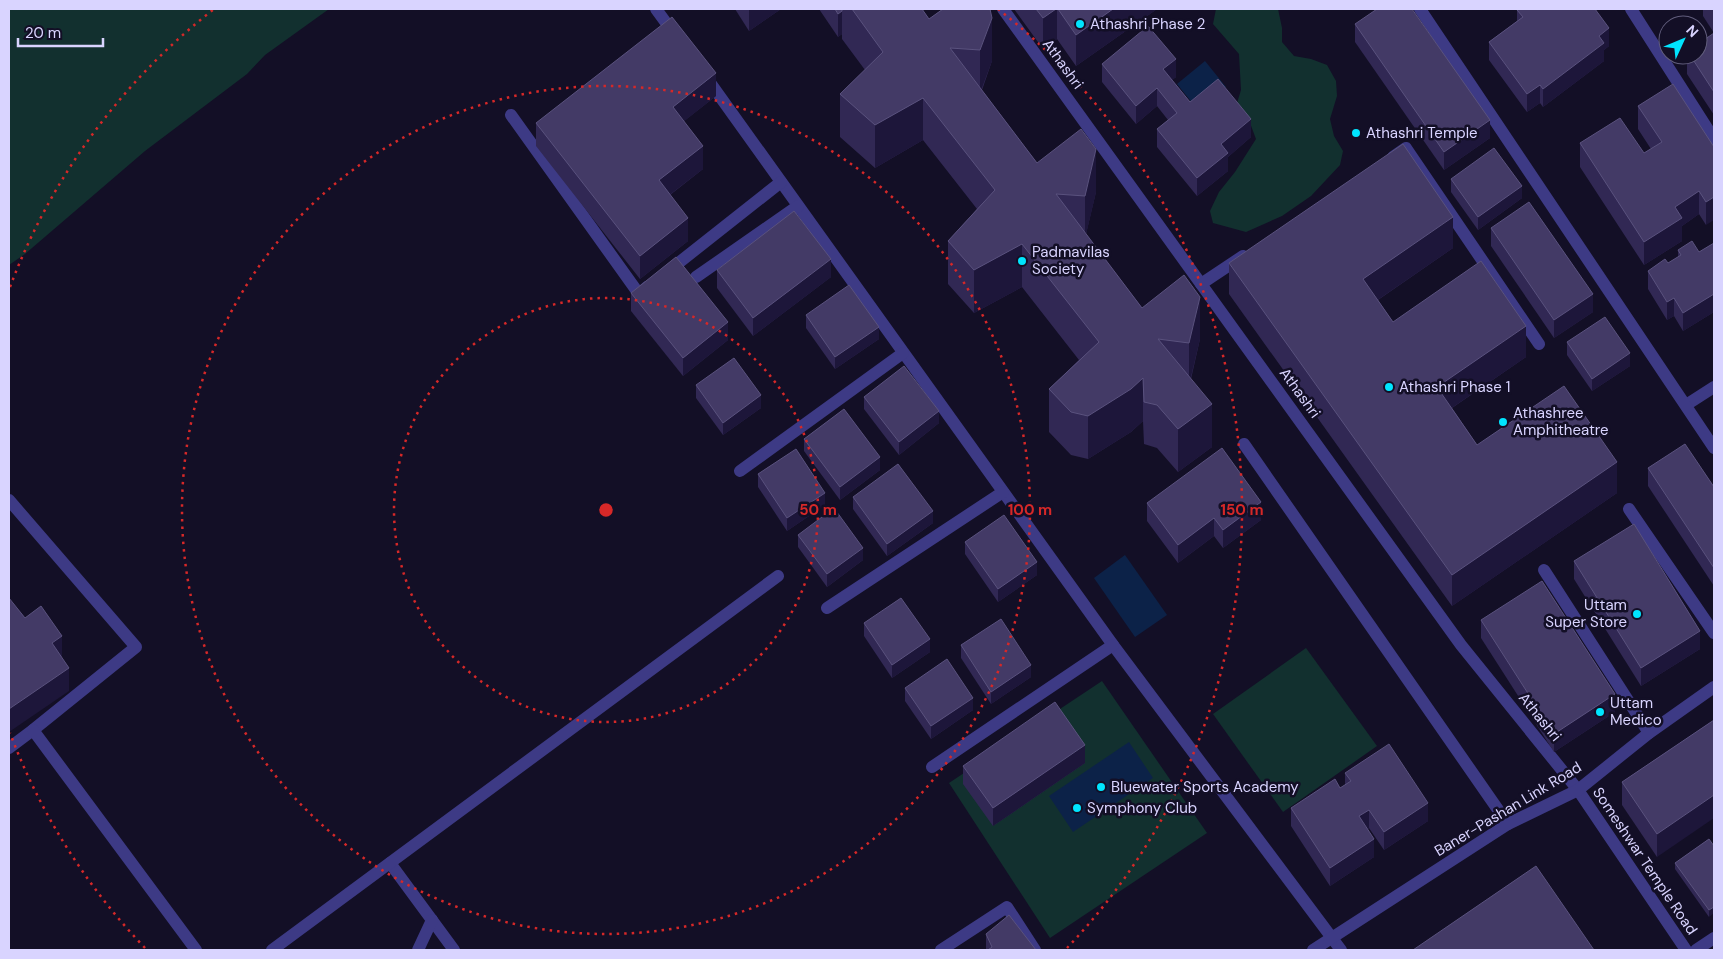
<svg xmlns="http://www.w3.org/2000/svg" width="1723" height="959" viewBox="0 0 1723 959" font-family="'DM Sans',sans-serif">
  <rect width="100%" height="100%" fill="#130f26"/>
  <g fill="#12302f">
    <polygon points="9,9 329,9 265,55 247,74 145,151 25,254 9,265"/>
    <polygon points="1216,9 1278,9 1282,28 1282,42 1294,56 1311,59 1327,65 1336,81 1337,96 1330,119 1334,136 1343,151 1340,165 1311,196 1282,216 1246,232 1213,223 1210,211 1219,192 1235,172 1256,139 1250,123 1237,103 1241,90 1239,54 1213,24"/>
    <polygon points="1306,648 1377,746 1283,812 1213,714"/>
    <polygon points="1102,681 1207,833 1050,938 949,783"/>
  </g>
  <g fill="#0c2248">
    <polygon points="1205,61 1226,87 1198,110 1177,84"/>
    <polygon points="1125,555 1167,615 1135,637 1094,578"/>
    <polygon points="1129,742 1153,778 1073,832 1049,796"/>
  </g>
  <g fill="none" stroke-linecap="round" stroke-linejoin="round">
    <g stroke="#3d3a85" stroke-width="12">
      <polyline points="656,9 675,35"/>
      <polyline points="1003,9 1461,645 1578,790"/>
      <polyline points="1631,9 1714,139"/>
      <polyline points="706,77 1113,645 1341,950"/>
      <polyline points="511,115 639,294 647,287"/>
      <polyline points="1393,157 1406,148 1539,344"/>
      <polyline points="667,272 781,182"/>
      <polyline points="696,277 798,206"/>
      <polyline points="1201,284 1243,256"/>
      <polyline points="1686,405 1714,387"/>
      <polyline points="1244,444 1508,824"/>
      <polyline points="740,471 903,353"/>
      <polyline points="9,500 136,647 33,730 9,748"/>
      <polyline points="1629,509 1714,633"/>
      <polyline points="1544,570 1649,733"/>
      <polyline points="827,608 1003,492"/>
      <polyline points="33,730 196,950"/>
      <polyline points="932,767 1113,645"/>
      <polyline points="390,863 454,950"/>
      <polyline points="272,950 778,576"/>
      <polyline points="418,950 432,920"/>
      <polyline points="941,950 1007,907 1035,950"/>
    </g>
    <g stroke="#3d3a85" stroke-width="12">
      <polyline points="1420,9 1714,448"/>
      <polyline points="1578,790 1686,950"/>
      <polyline points="1696,950 1714,938"/>
    </g>
    <polyline stroke="#3d3a85" stroke-width="12" points="1313,950 1508,824 1578,790 1649,733 1714,687"/>
  </g>
  <g fill="#312854">
    <polygon points="735,9 781,9 749,31"/>
    <polygon points="819,9 922,9 929,19 943,9 992,61 982,90 1037,163 1096,192 1086,234 1142,308 1200,339 1191,379 1212,447 1178,472 1157,448 1144,444 1143,421 1131,432 1088,459 1071,455 1049,432 1049,389 1079,360 1022,287 974,313 948,284 948,241 977,209 923,140 875,168 840,137 840,94 865,70 842,39 842,34 838,37"/>
    <polygon points="1014,9 1157,9 1076,66 1057,39 1043,49"/>
    <polygon points="1703,9 1714,9 1714,33 1703,16"/>
    <polygon points="1517,10 1609,46 1604,50 1604,61 1543,107 1540,103 1527,112 1489,60 1489,42 1517,21"/>
    <polygon points="1355,24 1490,138 1444,170 1355,42"/>
    <polygon points="1714,33 1714,115 1687,74 1687,55 1698,55"/>
    <polygon points="1102,64 1176,77 1172,80 1190,102 1251,137 1228,157 1228,171 1197,196 1157,147 1157,129 1168,120 1157,106 1136,124 1102,82"/>
    <polygon points="716,96 684,121 703,169 670,195 688,241 640,279 536,146 536,123"/>
    <polygon points="1638,106 1714,147 1706,225 1699,214 1682,226 1682,241 1644,265 1580,167 1580,143 1644,153 1651,149 1638,129"/>
    <polygon points="1451,179 1522,198 1478,230 1451,192"/>
    <polygon points="1491,228 1593,312 1554,338 1491,246"/>
    <polygon points="1714,243 1714,312 1683,331 1674,316 1667,320 1648,289 1648,271 1668,263 1678,257 1678,250 1699,252"/>
    <polygon points="1453,248 1378,300 1393,322 1526,357 1452,408 1477,445 1617,493 1452,606 1229,294 1229,263"/>
    <polygon points="717,270 831,277 753,336 717,288"/>
    <polygon points="631,293 728,340 683,376 631,311"/>
    <polygon points="806,315 879,339 835,369 806,328"/>
    <polygon points="1567,342 1630,366 1592,391 1567,355"/>
    <polygon points="696,385 761,408 723,435 696,398"/>
    <polygon points="864,397 939,423 899,455 864,409"/>
    <polygon points="804,439 880,470 840,500 804,451"/>
    <polygon points="1648,468 1714,487 1714,586 1648,486"/>
    <polygon points="758,474 825,505 787,531 758,487"/>
    <polygon points="853,497 933,523 887,556 853,509"/>
    <polygon points="1147,503 1261,520 1223,548 1214,536 1178,563 1147,521"/>
    <polygon points="798,535 863,560 827,587 798,547"/>
    <polygon points="965,542 1037,575 998,602 965,554"/>
    <polygon points="1574,561 1700,649 1641,686 1574,579"/>
    <polygon points="1481,620 1615,712 1554,752 1481,638"/>
    <polygon points="864,623 930,652 892,678 864,636"/>
    <polygon points="961,645 1031,677 991,704 961,658"/>
    <polygon points="905,688 973,710 931,739 905,701"/>
    <polygon points="1714,720 1657,857 1622,805 1622,782"/>
    <polygon points="1085,763 993,826 963,784 963,766"/>
    <polygon points="1345,773 1428,821 1384,850 1369,828 1368,829 1374,857 1330,886 1291,826 1291,808 1340,788 1345,785"/>
    <polygon points="1709,839 1709,917 1675,869 1675,863"/>
    <polygon points="986,934 1036,950 986,950"/>
  </g>
  <g fill="#1d163a">
    <polygon points="749,9 781,9 749,31"/>
    <polygon points="1056,9 1057,9 1057,39 1043,49 1043,18"/>
    <polygon points="1113,9 1157,9 1076,66 1076,35"/>
    <polygon points="842,11 842,34 838,37 838,14"/>
    <polygon points="992,18 992,61 980,93 980,50"/>
    <polygon points="1609,28 1609,46 1604,50 1604,61 1543,107 1543,89 1599,36"/>
    <polygon points="1176,59 1176,77 1163,87 1163,69"/>
    <polygon points="716,73 716,96 673,130 673,107"/>
    <polygon points="1540,85 1540,103 1527,112 1527,94"/>
    <polygon points="1157,88 1157,106 1136,124 1136,106"/>
    <polygon points="923,98 923,140 875,168 875,125"/>
    <polygon points="1251,119 1251,137 1228,157 1228,171 1197,196 1197,178 1221,144"/>
    <polygon points="1490,120 1490,138 1444,170 1444,152"/>
    <polygon points="703,146 703,169 659,203 659,180"/>
    <polygon points="1096,149 1096,192 1085,239 1085,196"/>
    <polygon points="1522,186 1522,198 1478,230 1478,217"/>
    <polygon points="1699,191 1699,214 1682,226 1682,241 1644,265 1644,242 1675,207"/>
    <polygon points="1714,197 1714,220 1706,225 1706,202"/>
    <polygon points="1453,217 1453,248 1363,310 1363,279"/>
    <polygon points="688,218 688,241 640,279 640,256"/>
    <polygon points="1022,244 1022,287 974,313 974,270"/>
    <polygon points="831,259 831,277 753,336 753,318"/>
    <polygon points="1593,294 1593,312 1554,338 1554,320"/>
    <polygon points="1714,294 1714,312 1683,331 1683,313"/>
    <polygon points="1200,297 1200,339 1189,385 1189,343"/>
    <polygon points="1674,298 1674,316 1667,320 1667,302"/>
    <polygon points="728,322 728,340 683,376 683,358"/>
    <polygon points="1526,326 1526,357 1437,418 1437,387"/>
    <polygon points="879,327 879,339 835,369 835,357"/>
    <polygon points="1630,353 1630,366 1592,391 1592,379"/>
    <polygon points="1143,378 1143,421 1131,432 1088,459 1088,416"/>
    <polygon points="761,395 761,408 723,435 723,423"/>
    <polygon points="1212,404 1212,447 1178,472 1178,429"/>
    <polygon points="939,411 939,423 899,455 899,442"/>
    <polygon points="880,457 880,470 840,500 840,487"/>
    <polygon points="1617,462 1617,493 1452,606 1452,575"/>
    <polygon points="825,493 825,505 787,531 787,518"/>
    <polygon points="1261,502 1261,520 1223,548 1223,530"/>
    <polygon points="933,511 933,523 887,556 887,544"/>
    <polygon points="1214,518 1214,536 1178,563 1178,545"/>
    <polygon points="863,548 863,560 827,587 827,574"/>
    <polygon points="1037,562 1037,575 998,602 998,589"/>
    <polygon points="1700,631 1700,649 1641,686 1641,668"/>
    <polygon points="62,636 62,659 52,643"/>
    <polygon points="930,639 930,652 892,678 892,665"/>
    <polygon points="1031,665 1031,677 991,704 991,692"/>
    <polygon points="69,668 69,691 9,732 9,709"/>
    <polygon points="1615,694 1615,712 1554,752 1554,734"/>
    <polygon points="973,698 973,710 931,739 931,726"/>
    <polygon points="1085,745 1085,763 993,826 993,808"/>
    <polygon points="1714,795 1714,818 1657,857 1657,834"/>
    <polygon points="1428,803 1428,821 1384,850 1384,832"/>
    <polygon points="1369,810 1369,828 1359,834 1359,816"/>
    <polygon points="1374,839 1374,857 1330,886 1330,868"/>
    <polygon points="1714,907 1714,913 1709,917 1709,910"/>
  </g>
  <g fill="#433a66" stroke="#5a527e">
    <polygon points="835,9 842,9 842,11 838,14"/>
    <polygon points="852,9 922,9 929,19 943,9 990,9 992,18 980,50 950,48 1037,163 1081,129 1096,149 1085,196 1056,194 1142,308 1184,275 1200,297 1189,343 1158,339 1212,404 1178,429 1157,405 1144,402 1143,378 1131,389 1088,416 1071,412 1049,389 1099,342 1022,244 974,270 948,241 995,190 923,98 875,125 840,94 883,52"/>
    <polygon points="1036,9 1056,9 1043,18"/>
    <polygon points="1058,9 1113,9 1076,35"/>
    <polygon points="1377,9 1412,9 1490,120 1444,152 1355,24"/>
    <polygon points="1519,9 1595,9 1609,28 1599,36 1604,43 1543,89 1540,85 1527,94 1489,42 1523,17 1517,10"/>
    <polygon points="672,17 716,73 673,107 703,146 659,180 688,218 640,256 536,123"/>
    <polygon points="1148,26 1176,59 1163,69 1190,102 1218,79 1251,119 1221,144 1228,153 1197,178 1157,129 1177,113 1157,88 1136,106 1102,64"/>
    <polygon points="1714,33 1714,92 1690,55 1698,55 1698,44"/>
    <polygon points="1673,84 1714,147 1714,197 1706,202 1699,191 1675,207 1682,218 1644,242 1580,143 1620,118 1644,153 1662,142 1638,106"/>
    <polygon points="1403,144 1453,217 1363,279 1393,322 1481,261 1526,326 1437,387 1477,445 1564,386 1617,462 1452,575 1229,263"/>
    <polygon points="1494,148 1522,186 1478,217 1451,179"/>
    <polygon points="1529,202 1593,294 1554,320 1491,228"/>
    <polygon points="794,211 831,259 753,318 717,270"/>
    <polygon points="1692,241 1699,252 1714,243 1714,294 1683,313 1674,298 1667,302 1648,271 1665,259 1668,263 1681,255 1678,250"/>
    <polygon points="676,257 728,322 683,358 631,293"/>
    <polygon points="849,285 879,327 835,357 806,315"/>
    <polygon points="1605,317 1630,353 1592,379 1567,342"/>
    <polygon points="734,358 761,395 723,423 696,385"/>
    <polygon points="904,366 939,411 899,442 864,397"/>
    <polygon points="844,409 880,457 840,487 804,439"/>
    <polygon points="1685,444 1714,487 1714,568 1648,468"/>
    <polygon points="1222,448 1261,502 1223,530 1214,518 1178,545 1147,503"/>
    <polygon points="796,449 825,493 787,518 758,474"/>
    <polygon points="898,464 933,511 887,544 853,497"/>
    <polygon points="834,508 863,548 827,574 798,535"/>
    <polygon points="1004,515 1037,562 998,589 965,542"/>
    <polygon points="1634,524 1700,631 1641,668 1574,561"/>
    <polygon points="1542,581 1615,694 1554,734 1481,620"/>
    <polygon points="9,598 25,618 41,606 62,636 52,643 69,668 9,709"/>
    <polygon points="901,598 930,639 892,665 864,623"/>
    <polygon points="1001,619 1031,665 991,692 961,645"/>
    <polygon points="947,659 973,698 931,726 905,688"/>
    <polygon points="1055,702 1085,745 993,808 963,766"/>
    <polygon points="1714,720 1714,795 1657,834 1622,782"/>
    <polygon points="1389,744 1428,803 1384,832 1369,810 1359,816 1374,839 1330,868 1291,808 1335,779 1340,788 1351,781 1345,773"/>
    <polygon points="1709,839 1714,846 1714,907 1709,910 1675,863"/>
    <polygon points="1536,866 1594,950 1413,950"/>
    <polygon points="1009,915 1036,950 988,950 992,947 986,934"/>
  </g>
  <g fill="none" stroke="#d62828" stroke-width="2.5" stroke-dasharray="2.5 5">
    <circle cx="606" cy="510" r="212"/>
    <circle cx="606" cy="510" r="424"/>
    <path d="M145 948A636 636 0 0 1 10 733M10 287A636 636 0 0 1 214 9M998 9A636 636 0 0 1 1067 948"/>
  </g>
  <g fill="#00e5ff" stroke="#130f26" stroke-width="2">
    <circle cx="1080" cy="24" r="5"/>
    <circle cx="1356" cy="133" r="5"/>
    <circle cx="1022" cy="261" r="5"/>
    <circle cx="1389" cy="387" r="5"/>
    <circle cx="1503" cy="422" r="5"/>
    <circle cx="1637" cy="614" r="5"/>
    <circle cx="1600" cy="712" r="5"/>
    <circle cx="1101" cy="787" r="5"/>
    <circle cx="1077" cy="808" r="5"/>
  </g>
  <g text-anchor="middle" stroke-width="5" stroke-linejoin="round" paint-order="stroke">
    <g font-size="15" fill="#d9d4ff" stroke="#130f26" text-anchor="start">
      <text x="1090" y="29">Athashri Phase 2</text>
      <text x="1366" y="138">Athashri Temple</text>
      <text x="1032" y="257">Padmavilas<tspan x="1032" dy="17">Society</tspan></text>
      <text x="1399" y="392">Athashri Phase 1</text>
      <text x="1513" y="418">Athashree<tspan x="1513" dy="17">Amphitheatre</tspan></text>
      <text x="1627" y="610" text-anchor="end">Uttam<tspan x="1627" dy="17">Super Store</tspan></text>
      <text x="1610" y="708">Uttam<tspan x="1610" dy="17">Medico</tspan></text>
      <text x="1111" y="792">Bluewater Sports Academy</text>
      <text x="1087" y="813">Symphony Club</text>
    </g>
    <g font-size="15" fill="#d9d4ff" stroke="#130f26">
      <text transform="translate(1063 64) rotate(54)" y="5">Athashri</text>
      <text transform="translate(1300 393) rotate(54)" y="5">Athashri</text>
      <text transform="translate(1540 717) rotate(51)" y="5">Athashri</text>
      <text transform="translate(1508 809) rotate(-31)" y="5">Baner-Pashan Link Road</text>
      <text transform="translate(1645 861) rotate(56)" y="5">Someshwar Temple Road</text>
    </g>
  </g>
  <circle cx="606" cy="510" r="8" fill="#d62828" stroke="#130f26" stroke-width="2.5"/>
  <g font-size="15" text-anchor="middle" font-weight="bold" fill="#d62828" stroke="#130f26" stroke-width="5" stroke-linejoin="round" paint-order="stroke">
    <text x="818" y="515">50 m</text>
    <text x="1030" y="515">100 m</text>
    <text x="1242" y="515">150 m</text>
  </g>
  <rect width="1723" height="959" fill="none" stroke="#d9d4ff" stroke-width="20"/>
  <g transform="translate(1683 40) rotate(46)"><circle r="24" fill="#130f26" stroke="#625e7d"/>
  <path d="M0-4L9 19L0 12L-9 19Z" fill="#00e5ff"/>
  <text y="-8" font-size="14" font-weight="bold" text-anchor="middle" fill="#d9d4ff">N</text>
  </g>
  <path d="M18 38v8h85v-8" fill="none" stroke="#d9d4ff" stroke-width="2.5"/>
  <text x="25" y="38" font-size="15" fill="#d9d4ff" stroke="#130f26" stroke-width="4" paint-order="stroke">20 m</text>
</svg>
